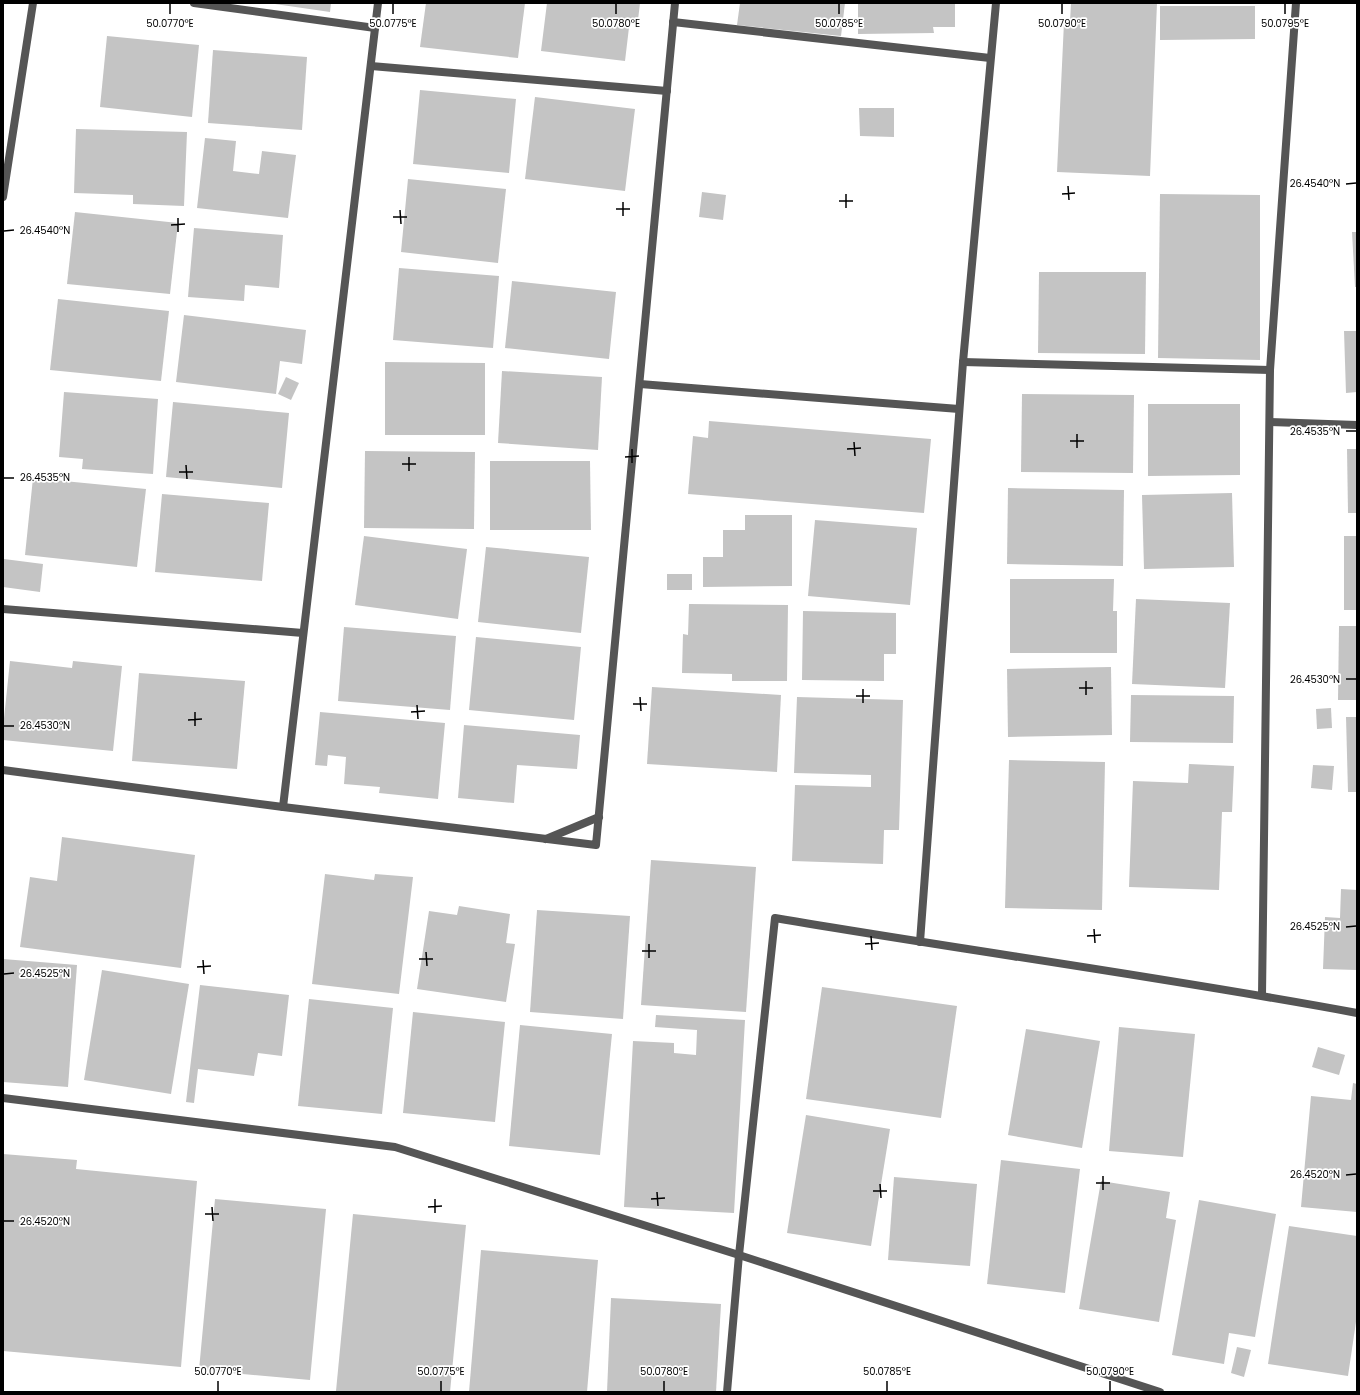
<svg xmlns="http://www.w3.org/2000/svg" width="1360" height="1395" viewBox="0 0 1360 1395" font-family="Poppins,sans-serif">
  <rect width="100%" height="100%" fill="#fff"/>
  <g fill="#c4c4c4">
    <polygon points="268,3 331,3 330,12"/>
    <polygon points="426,3 525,3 518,58 420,47"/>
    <polygon points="547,3 640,3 638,20 630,19 625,61 541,51"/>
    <polygon points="740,3 845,3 841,36 737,25"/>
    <polygon points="858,3 955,3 955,27 933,27 934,33 858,34"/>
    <polygon points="1071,3 1157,3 1150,176 1057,172 1064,22 1070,22"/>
    <polygon points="1160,6 1255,6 1255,39 1160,40"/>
    <polygon points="107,36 199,45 192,117 100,107"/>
    <polygon points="213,50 307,57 302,130 208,123"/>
    <polygon points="420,90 516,99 509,173 413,164"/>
    <polygon points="535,97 635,109 625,191 525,179"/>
    <polygon points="859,108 894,108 894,137 860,136"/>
    <polygon points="76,129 187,132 184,206 133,204 133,195 74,193"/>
    <polygon points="205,138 236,141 233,171 259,174 262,151 296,155 288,218 197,208"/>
    <polygon points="408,179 506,189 498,263 401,252"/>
    <polygon points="702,192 726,195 723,220 699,217"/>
    <polygon points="1160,194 1260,195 1260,360 1158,358"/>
    <polygon points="75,212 178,223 170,294 67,284"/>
    <polygon points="194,228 283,235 279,288 245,285 244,301 188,297"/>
    <polygon points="1352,232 1357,232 1357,287 1355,287"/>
    <polygon points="399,268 499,276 493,348 393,340"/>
    <polygon points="1039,272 1146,272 1145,354 1038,353"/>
    <polygon points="512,281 616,292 609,359 505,348"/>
    <polygon points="58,299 169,311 161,381 50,370"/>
    <polygon points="184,315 306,330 302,364 280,361 276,394 176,382"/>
    <polygon points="1344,331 1357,331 1357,392 1346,393"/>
    <polygon points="385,362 485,363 485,435 385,435"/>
    <polygon points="502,371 602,377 598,450 498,443"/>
    <polygon points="286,377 299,383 291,400 278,394"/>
    <polygon points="64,392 158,399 153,474 82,469 83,459 59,457"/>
    <polygon points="1022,394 1134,395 1133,473 1021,472"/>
    <polygon points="173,402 289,413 282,488 166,477"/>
    <polygon points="1148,404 1240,404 1240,475 1148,476"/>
    <polygon points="709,421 931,439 924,513 688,494 693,436 708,438"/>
    <polygon points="1347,449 1357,449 1357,513 1348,513"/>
    <polygon points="365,451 475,452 474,529 364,528"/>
    <polygon points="490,461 590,461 591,530 490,530"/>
    <polygon points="33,478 146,489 137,567 25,555"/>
    <polygon points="1008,488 1124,490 1123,566 1007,564"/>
    <polygon points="1232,493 1234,567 1144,569 1142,495"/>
    <polygon points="162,494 269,503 262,581 155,572"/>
    <polygon points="745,515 792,515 792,586 703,587 703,557 723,557 723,530 745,530"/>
    <polygon points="815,520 917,528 910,605 808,596"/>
    <polygon points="364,536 467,549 458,619 355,605"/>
    <rect x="1344" y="536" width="13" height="74"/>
    <polygon points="486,547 589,557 581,633 478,622"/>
    <polygon points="4,559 43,564 40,592 3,587"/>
    <rect x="667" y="574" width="25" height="16"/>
    <polygon points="1010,579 1114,579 1113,611 1117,611 1117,653 1010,653"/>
    <polygon points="1136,599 1230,603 1225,688 1132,684"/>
    <polygon points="689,604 788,605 787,681 732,681 732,674 682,673 683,634 688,635"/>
    <polygon points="803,611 896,613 896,654 884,654 884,681 802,680"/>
    <polygon points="1339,626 1357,626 1357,700 1338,700"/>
    <polygon points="344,627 456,636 450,710 338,701"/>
    <polygon points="476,637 581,647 574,720 469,710"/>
    <polygon points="10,661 72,668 73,661 122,666 113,751 3,740 3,728"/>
    <polygon points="1111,667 1112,735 1008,737 1007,669"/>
    <polygon points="139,673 245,681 237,769 132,761"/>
    <polygon points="652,687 781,695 777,772 647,764"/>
    <polygon points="1131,695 1234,696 1233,743 1130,742"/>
    <polygon points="797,697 903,700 899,830 884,830 883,864 792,861 795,785 871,787 871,775 794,773"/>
    <polygon points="1331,708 1332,728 1317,729 1316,709"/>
    <polygon points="320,712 445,723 438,799 379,793 380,787 344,784 346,757 328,755 327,766 315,765"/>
    <polygon points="1346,717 1357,717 1357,792 1348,792"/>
    <polygon points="464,725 580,735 577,769 517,765 514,803 458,798"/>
    <polygon points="1009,760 1105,762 1102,910 1005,908"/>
    <polygon points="1189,764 1234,766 1232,812 1222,812 1219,890 1129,887 1133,781 1188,783"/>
    <polygon points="1313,765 1334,766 1332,790 1311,788"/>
    <polygon points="62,837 195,855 181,968 20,947 30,877 57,881"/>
    <polygon points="651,860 756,867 746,1012 641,1005"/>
    <polygon points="325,874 374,880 375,874 413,877 399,994 312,984"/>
    <polygon points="1341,889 1357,890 1357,970 1323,969 1325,917 1340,918"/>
    <polygon points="459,906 510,914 506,943 515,944 506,1002 417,989 429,911 457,915"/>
    <polygon points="537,910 630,916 623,1019 530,1012"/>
    <polygon points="3,959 77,965 68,1087 3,1082"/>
    <polygon points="102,970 189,984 171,1094 84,1080"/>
    <polygon points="200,985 289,995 282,1056 258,1053 254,1076 198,1069 194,1103 186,1102"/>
    <polygon points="822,987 957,1006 941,1118 806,1099"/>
    <polygon points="309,999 393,1008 382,1114 298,1106"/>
    <polygon points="413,1012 505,1022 495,1122 403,1113"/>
    <polygon points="656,1015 745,1020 734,1213 624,1207 633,1041 674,1043 674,1053 696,1055 697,1030 655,1027"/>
    <polygon points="520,1025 612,1034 600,1155 509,1146"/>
    <polygon points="1119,1027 1195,1034 1183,1157 1109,1151"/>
    <polygon points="1026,1029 1100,1041 1082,1148 1008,1135"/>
    <polygon points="1318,1047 1345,1055 1339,1075 1312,1067"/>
    <polygon points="1353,1083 1357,1084 1357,1212 1301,1207 1311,1096 1351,1100"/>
    <polygon points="806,1115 890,1129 871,1246 787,1233"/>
    <polygon points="3,1154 77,1160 76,1169 197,1181 181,1367 3,1351"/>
    <polygon points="1001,1160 1080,1169 1065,1293 987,1284"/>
    <polygon points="894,1177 977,1184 970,1266 888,1260"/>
    <polygon points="1101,1181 1170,1192 1166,1218 1176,1220 1159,1322 1079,1309"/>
    <polygon points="215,1199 326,1209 310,1380 199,1370"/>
    <polygon points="1199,1200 1276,1214 1255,1337 1229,1333 1224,1364 1172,1355"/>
    <polygon points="353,1214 466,1225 450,1392 350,1392 336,1391"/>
    <polygon points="1289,1226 1357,1236 1357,1315 1348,1376 1268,1364"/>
    <polygon points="481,1250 598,1260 587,1392 469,1392"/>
    <polygon points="611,1298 721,1304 716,1392 607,1392"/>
    <polygon points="1237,1347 1251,1350 1244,1377 1231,1373"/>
  </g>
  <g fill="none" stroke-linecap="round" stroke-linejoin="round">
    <g stroke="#555" stroke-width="8">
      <polyline points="194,3 375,28"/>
      <polyline points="673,22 990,58"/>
      <polyline points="371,66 667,91"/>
      <polyline points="3,197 33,3"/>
      <polyline points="963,362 1270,370"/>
      <polyline points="640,384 959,409"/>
      <polyline points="1270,422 1357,425"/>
      <polyline points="3,609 303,633"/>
      <polyline points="3,770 283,807 596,845 675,3"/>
      <polyline points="283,807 378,3"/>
      <polyline points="546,839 599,817"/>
      <polyline points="920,942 963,362 996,3"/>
      <polyline points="1262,995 1270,370 1296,3"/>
      <polyline points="3,1098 395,1147 739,1255 1160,1392"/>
      <path d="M727 1392 739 1255 775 918C969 951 1164 977 1357 1013"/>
    </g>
  </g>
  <path fill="none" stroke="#000" stroke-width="1.5" d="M170 4V14M393 4V14M616 4V14M839 4V14M1062 4V14M1285 4V14M1346 184 1356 183M1068 186 1069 200M846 194V208M1062 194 1075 193M839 201H853M623 202V216M616 209H630M400 210 401 224M393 217H407M178 218V232M171 225 185 224M4 231 14 230M1346 431H1356M1077 434V448M1070 441H1084M854 442 855 456M632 449V463M847 449 861 448M409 457V471M625 457 639 456M402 464H416M186 465 187 479M179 472H193M4 478H14M1346 679H1356M1086 681V695M1079 688H1093M863 689V703M856 696H870M640 697 641 711M633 704H647M417 705 418 719M195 712V726M411 712 425 711M188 720 202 719M4 726H14M1346 927 1356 926M1094 929 1095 943M871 936 872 950M1087 936 1101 935M649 944V958M865 944 879 943M642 951H656M426 952 427 966M419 959H433M203 960 204 974M197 967 211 966M4 974 14 973M1346 1175 1356 1174M1103 1176V1190M1096 1183H1110M880 1184 881 1198M873 1191H887M657 1192 658 1206M435 1199V1213M651 1199 665 1198M212 1207 213 1221M428 1207 442 1206M205 1214H219M4 1221H14M218 1381V1391M441 1381V1391M664 1381V1391M887 1381V1391M1110 1381V1391"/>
  <g font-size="10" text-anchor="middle" fill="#000" stroke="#fff" stroke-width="3.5" stroke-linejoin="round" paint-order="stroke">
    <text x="170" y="27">50.0770°E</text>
    <text x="393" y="27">50.0775°E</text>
    <text x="616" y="27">50.0780°E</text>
    <text x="839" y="27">50.0785°E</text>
    <text x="1062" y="27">50.0790°E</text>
    <text x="1285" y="27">50.0795°E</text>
    <text x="1315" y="187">26.4540°N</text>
    <text x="45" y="234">26.4540°N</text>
    <text x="1315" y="435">26.4535°N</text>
    <text x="45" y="481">26.4535°N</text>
    <text x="1315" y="683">26.4530°N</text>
    <text x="45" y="729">26.4530°N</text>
    <text x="1315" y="930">26.4525°N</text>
    <text x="45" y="977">26.4525°N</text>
    <text x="1315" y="1178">26.4520°N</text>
    <text x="45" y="1225">26.4520°N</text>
    <text x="218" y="1375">50.0770°E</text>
    <text x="441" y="1375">50.0775°E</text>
    <text x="664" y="1375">50.0780°E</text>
    <text x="887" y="1375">50.0785°E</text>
    <text x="1110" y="1375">50.0790°E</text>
  </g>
  <rect width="1360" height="1395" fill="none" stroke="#000000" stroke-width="8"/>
</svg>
